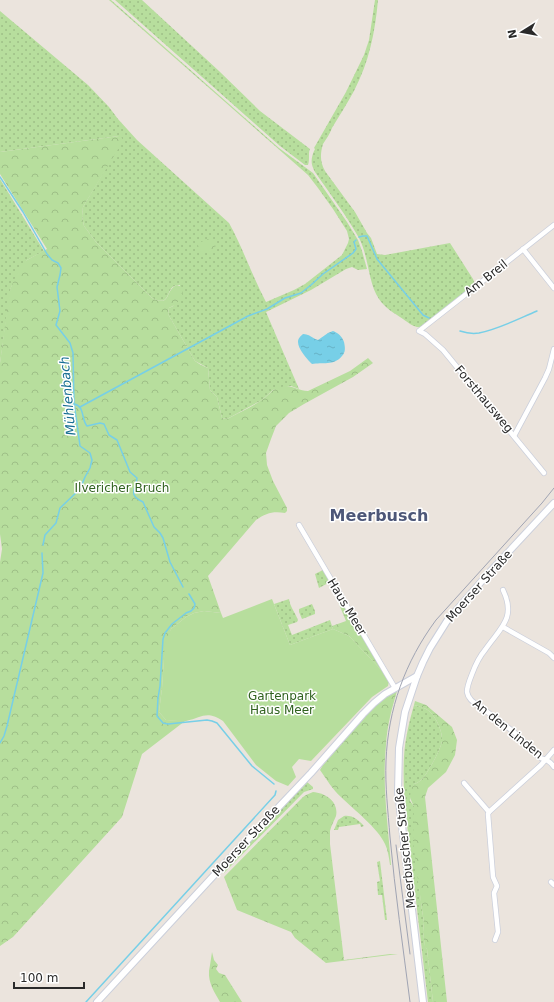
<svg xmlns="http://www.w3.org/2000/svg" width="554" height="1002" viewBox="0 0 554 1002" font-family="'DejaVu Sans',sans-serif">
  <defs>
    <pattern id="grass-dots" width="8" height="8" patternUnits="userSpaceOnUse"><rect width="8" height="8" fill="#b7de9d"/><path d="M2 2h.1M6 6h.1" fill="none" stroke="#9ebf87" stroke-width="1.8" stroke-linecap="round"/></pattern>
    <pattern id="forest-crowns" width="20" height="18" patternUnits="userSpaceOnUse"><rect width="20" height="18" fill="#b7de9d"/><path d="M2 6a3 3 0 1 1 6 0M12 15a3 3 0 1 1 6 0" fill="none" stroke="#9ebf87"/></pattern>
    <pattern id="water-ripples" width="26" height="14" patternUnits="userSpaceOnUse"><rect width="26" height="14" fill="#77cfe7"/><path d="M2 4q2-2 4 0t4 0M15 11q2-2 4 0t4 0" fill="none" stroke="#67b2c6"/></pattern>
  </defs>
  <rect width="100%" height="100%" fill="#ebe4dd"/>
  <g fill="url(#grass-dots)">
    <path d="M109 0H111L279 148 313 173 347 222 358 240 362 251 367 269 358 270 352 267 346 269 311 290 266 312 299 389 291 386 273 390 262 400 227 419 222 418 217 397 210 390 208 368 195 361 168 314 169 308 173 306 180 285C163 284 174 309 152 298L96 242 84 226 82 216 83 207 122 141 119 136 0 152V11L88 85 109 107 118 119 137 140 229 223C243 248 252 276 266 302L294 290 305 284 342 255 348 243 349 239 347 231 333 209 318 188 308 175Z"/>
    <path d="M115 0H142L219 71 260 111 310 149C308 152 310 159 308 165H305L280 146Z"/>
    <path d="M375 0H378C375 33 369 62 354 91 347 104 339 116 332 128 330 134 326 139 323 144 320 154 320 162 325 171L355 212 367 233 371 238 377 254 385 255 450 243 473 279 475 284 421 327C414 328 409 323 403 319 394 313 385 308 379 299 368 283 369 257 359 238 346 215 330 194 315 172 310 164 311 157 315 149L314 148 346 92 364 55 369 40Z"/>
    <polygon points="0,179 44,251 27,260 11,287 0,363"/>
    <polygon points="323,570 330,582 319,588 315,574"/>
    <path d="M289 599C290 607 295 612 298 620L297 622 288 625 292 635 330 620 333 629 290 645 274 604Z"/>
    <polygon points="312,604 315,611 315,614 302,619 299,612 299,609"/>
    <path d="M414 705C418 706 422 707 426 709 435 714 443 731 442 741 441 748 433 763 429 769 426 775 420 783 414 784L410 801 414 806V823L417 868 422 910 424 922 423 932 425 946 427 949 433 1002H428L406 816C404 796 403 777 404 757 405 740 409 722 414 705Z"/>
    <polygon points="307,782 313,787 313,789 304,792 224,873 222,873 222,870"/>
    <path d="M344 816C353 815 358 820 364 826L361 827 360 824 339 827 338 830H334L338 820Z"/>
    <polygon points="380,861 387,920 385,920 382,895 378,895 377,882 380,881 377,862"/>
  </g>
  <g fill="url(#forest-crowns)">
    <path d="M119 136H121L123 141 83 207 82 216 84 226 96 242 152 298C172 308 164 290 177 285L182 287C185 297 177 304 169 308L168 314 195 361 201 365 208 368 210 390 217 397 222 418 227 419C238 413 250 408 260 401 268 397 272 388 281 387 292 384 298 391 308 391L350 371 368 358 373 363 353 377 304 404 289 413 276 426 271 439 266 453 267 465 273 481 287 508V511L285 513C273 511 266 513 256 520L208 576 221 613 204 611 194 613 186 617 171 629 164 659 162 688 159 712 166 720 185 721 142 754 122 817 13 937 0 946V562L2 549 0 534V363L9 295 11 287 19 269 27 260 47 249 0 174V152Z"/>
    <path d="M208 239C220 240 218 255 200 252L198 245 201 242Z"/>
    <polygon points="339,595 386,675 349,636 333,629 332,626 346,621 336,597"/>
    <path d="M397 691C392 708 387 726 386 745 382 784 388 825 391 865H390C389 858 388 850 385 844 378 828 354 810 341 797 333 790 327 780 320 770L323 765 366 715 383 699Z"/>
    <path d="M415 701 426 705 452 727 457 740 455 755 446 772 428 788 425 797 447 1002H433L427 949 425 947 423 932 424 922 422 910 413 842 414 806C409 799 409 791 414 784 420 783 426 775 429 769 433 763 441 748 442 741 443 731 435 714 426 709 422 707 418 706 414 705Z"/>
    <path d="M313 792C326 793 339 802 336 816 334 821 331 826 330 831 330 835 330 840 330 844L344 960 390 954H398L326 963 295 938 291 932 237 910 224 877 303 797 306 795Z"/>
    <path d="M212 952 214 960 218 965 216 969 219 973 225 975 242 1002H220C215 993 208 983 209 971 210 965 211 959 212 952Z"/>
  </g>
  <path fill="#b7de9d" d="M272 599 290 645 333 629 349 636 386 675 389 681 388 686 372 697 311 761 299 759 292 767 296 777 288 786 276 781 256 765 223 721C206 710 202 718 186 721 180 722 173 720 166 720L159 712 162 688 165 643 171 629 186 617 194 613 204 611 221 613 223 618Z"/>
  <path fill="url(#water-ripples)" d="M333 331C338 333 342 336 344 342 345 347 346 352 342 356 334 366 322 362 312 364 307 359 298 349 298 342 298 338 301 336 303 334 309 334 312 338 318 340L328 333Z"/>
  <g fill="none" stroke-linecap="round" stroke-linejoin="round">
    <g stroke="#77cfe7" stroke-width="1.5">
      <polyline points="0,177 23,212 47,254 52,260 58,263 61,268 60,275 57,287 60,311 56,325 70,343 73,353 74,404 77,423 78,431 80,446 90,453 92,460 90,468 85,477 80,489 60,508 56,523 45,535 43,545"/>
      <polyline points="359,237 363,236 367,236 377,259 423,315 429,318"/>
      <path d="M460 331C466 333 473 334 479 333 499 329 518 319 537 311"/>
      <path d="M74 404C85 406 81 419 87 426L100 423 104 424 109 435 117 440 130 472 137 478C136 490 127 494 143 502L154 527 160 533 163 538 170 562 183 587"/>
      <polyline points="80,407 248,316 267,309 285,298 301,293 311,285 323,274 353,253 356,249 354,242 356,240"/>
      <polyline points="189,594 195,604 194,608 191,611 186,613 172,624 165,633 163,639 160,686 158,698 157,716 163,723 168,724 207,720 212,721 217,723 252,766 274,784"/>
      <polyline points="0,743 4,736 7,726 43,573 42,553"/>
      <polyline points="86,1002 275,795 276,791"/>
    </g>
    <defs>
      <g id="minor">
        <polyline points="523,249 554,288"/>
        <polyline points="514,436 545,378 549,369 554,349"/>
        <polyline points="544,473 443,350 425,334 419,331 554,225"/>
        <polyline points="299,525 395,688"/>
        <path d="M503 590C517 619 499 629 485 650 479 657 475 666 472 674 470 679 467 686 467 692 468 699 475 704 481 707 492 716 504 724 515 733 524 741 531 750 539 757 542 759 544 759 548 761 550 762 552 764 554 767"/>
        <polyline points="503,627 549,653 554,658"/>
        <polyline points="464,783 489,812"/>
        <polyline points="551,882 554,885"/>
        <polyline points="495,940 498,932 494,893 497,886 493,877 488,814 489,812 541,765 554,750"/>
      </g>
      <g id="secondary">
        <polyline points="97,1002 217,872 311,773 363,714 374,703 385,694 417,676"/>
        <polyline points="423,1002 398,792 399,748 405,712 417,676 423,662 430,648 447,621 487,575 554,503"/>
      </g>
    </defs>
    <use href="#minor" stroke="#cbcfdb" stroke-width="6"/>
    <use href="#secondary" stroke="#cbcfdb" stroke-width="8"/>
    <use href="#minor" stroke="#fff" stroke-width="4.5"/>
    <use href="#secondary" stroke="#fff" stroke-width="6"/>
    <g stroke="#a0a4b3" stroke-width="1">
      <polyline points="396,845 410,954"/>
      <path d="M410 1002C403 947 395 892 390 837 388 811 385 786 386 761 388 709 405 662 436 620L542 503 554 488"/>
    </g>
  </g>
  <g text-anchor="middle" stroke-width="3" stroke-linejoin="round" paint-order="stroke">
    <g font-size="12" fill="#2a2a2a" stroke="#fff">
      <text transform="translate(486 278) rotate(-38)" y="4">Am Breil</text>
      <text transform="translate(484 399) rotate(50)" y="4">Forsthausweg</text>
      <text transform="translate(479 586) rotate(-48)" y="4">Moerser Straße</text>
      <text transform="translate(347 607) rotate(59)" y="4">Haus Meer</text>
      <text transform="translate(508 729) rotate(39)" y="4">An den Linden</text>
      <text transform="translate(246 841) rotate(-47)" y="4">Moerser Straße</text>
      <text transform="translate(405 848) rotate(-96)" y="4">Meerbuscher Straße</text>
    </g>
    <g font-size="12" fill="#30621f" stroke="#fff">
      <text x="122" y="492">Ilvericher Bruch</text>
      <text x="282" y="700">Gartenpark<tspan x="282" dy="14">Haus Meer</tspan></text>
    </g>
    <g font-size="13" font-style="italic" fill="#166e92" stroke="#fff">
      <text transform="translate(67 396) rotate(-95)" y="5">Mühlenbach</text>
    </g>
    <g font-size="16" font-weight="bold" fill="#4d5778" stroke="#fff">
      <text x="379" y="521">Meerbusch</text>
    </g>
  </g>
  <g transform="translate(522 32) rotate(259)" stroke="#ffffff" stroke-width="3" paint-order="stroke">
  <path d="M0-3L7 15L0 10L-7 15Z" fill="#2a2a2a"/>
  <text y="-6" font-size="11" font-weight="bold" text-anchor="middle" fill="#2a2a2a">N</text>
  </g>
  <path d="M14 982v6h70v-6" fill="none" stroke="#2a2a2a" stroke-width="2"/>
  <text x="20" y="982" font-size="12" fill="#2a2a2a" stroke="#ffffff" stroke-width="3" paint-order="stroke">100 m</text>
</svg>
